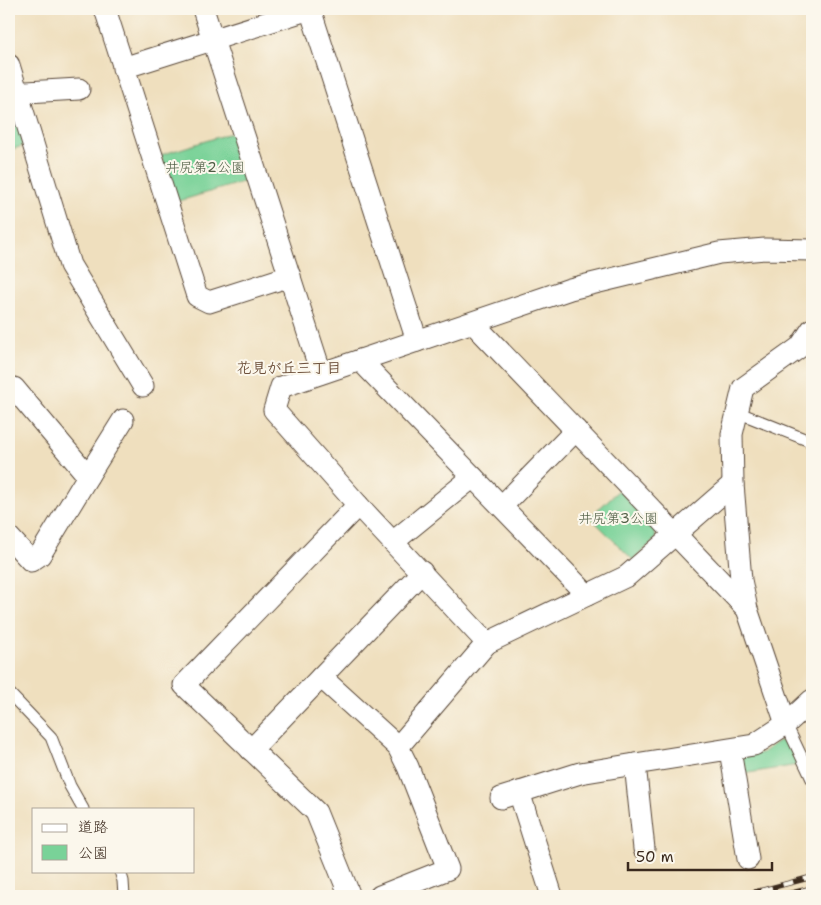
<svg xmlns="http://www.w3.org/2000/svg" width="821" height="905" viewBox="0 0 821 905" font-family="'Shantell Sans','Klee One',sans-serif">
  <rect width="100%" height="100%" fill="#fbf7ec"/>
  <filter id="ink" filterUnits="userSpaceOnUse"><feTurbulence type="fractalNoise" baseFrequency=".02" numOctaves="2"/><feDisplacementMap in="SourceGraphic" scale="10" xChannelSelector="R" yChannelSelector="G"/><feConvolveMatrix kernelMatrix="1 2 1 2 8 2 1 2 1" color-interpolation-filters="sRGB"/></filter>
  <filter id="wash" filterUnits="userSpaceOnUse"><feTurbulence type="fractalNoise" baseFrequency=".0096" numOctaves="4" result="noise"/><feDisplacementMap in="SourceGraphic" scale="20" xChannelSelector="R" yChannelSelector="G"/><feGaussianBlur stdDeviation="1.12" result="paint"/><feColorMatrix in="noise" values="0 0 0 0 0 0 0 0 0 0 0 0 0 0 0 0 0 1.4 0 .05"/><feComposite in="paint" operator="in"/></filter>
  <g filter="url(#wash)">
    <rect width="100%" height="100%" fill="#efdfbe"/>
    <g fill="#79d298" stroke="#5a7e5b">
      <polygon points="9,101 16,106 23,146 9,150"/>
      <polygon points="234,132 249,180 176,202 161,155"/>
      <polygon points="619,490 654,529 656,539 633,560 590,517"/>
      <polygon points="778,741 787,741 798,765 742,774 740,758 743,756 762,753"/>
    </g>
  </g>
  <g filter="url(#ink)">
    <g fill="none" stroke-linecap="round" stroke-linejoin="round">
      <defs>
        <g id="lane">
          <polyline points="737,412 812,442"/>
          <polyline points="9,693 51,737 70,786 83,809"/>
          <polyline points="786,724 812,779"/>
          <polyline points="120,871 123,881 124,896"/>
        </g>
        <g id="street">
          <polyline points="105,9 197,296 209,302 290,276"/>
          <polyline points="203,9 321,373"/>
          <polyline points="310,9 417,341"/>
          <polyline points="9,65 70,265 143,386"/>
          <polyline points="123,68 310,9"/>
          <polyline points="9,93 79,89"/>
          <polyline points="473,323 746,608"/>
          <polyline points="360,360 587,595"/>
          <polyline points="9,387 14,388 88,476 40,555 31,561 9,537"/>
          <polyline points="88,476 123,420"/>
          <polyline points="733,484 627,576 487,643 358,505 274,410 281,387 570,289 719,253 765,249 812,250"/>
          <polyline points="502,506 576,430"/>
          <polyline points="393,542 473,477"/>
          <polyline points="321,677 398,747 408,767 448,869 380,896"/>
          <polyline points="786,724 747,609 741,580 733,484 732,434 743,388 800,347 812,329"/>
          <polyline points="398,747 487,643"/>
          <polyline points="251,750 422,572"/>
          <polyline points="730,750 748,859"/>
          <polyline points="519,792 552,896"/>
          <polyline points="501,798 580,773 635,764"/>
          <polyline points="644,849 635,764 754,745 786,724 812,700"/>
          <polyline points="350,896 316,812 184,685 358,505"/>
        </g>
      </defs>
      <use href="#lane" stroke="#564536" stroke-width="13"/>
      <use href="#street" stroke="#564536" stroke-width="23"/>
      <use href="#lane" stroke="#fff" stroke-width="11"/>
      <use href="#street" stroke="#fff" stroke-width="21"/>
      <defs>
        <g id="rail">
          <polyline points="740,896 812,877"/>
          <polyline points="780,896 812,888"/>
        </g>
      </defs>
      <use href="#rail" stroke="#3b2a1e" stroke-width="5.5"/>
      <use href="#rail" stroke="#fbf7ec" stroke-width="4" stroke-dasharray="11" stroke-linecap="butt"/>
    </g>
  </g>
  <g text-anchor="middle" stroke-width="4" stroke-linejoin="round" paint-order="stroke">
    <g font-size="14" fill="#4e5c43" stroke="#fbf7ec">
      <text x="205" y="172">井尻第2公園</text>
      <text x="618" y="523">井尻第3公園</text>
    </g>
    <g font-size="15" font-weight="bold" fill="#6e513c" stroke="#fbf7ec">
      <text x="289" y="373">花見が丘三丁目</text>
    </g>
  </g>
  <rect width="821" height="905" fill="none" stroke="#fbf7ec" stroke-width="30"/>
  <rect x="32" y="808" width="162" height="65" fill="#fbf7ec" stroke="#aea59a"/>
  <rect x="42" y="824" width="25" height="8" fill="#ffffff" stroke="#aea59a"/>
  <text x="78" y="832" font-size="15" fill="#3b2a1e">道路</text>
  <rect x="42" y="845" width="25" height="15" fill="#79d298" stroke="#aea59a"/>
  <text x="78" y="858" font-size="15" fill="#3b2a1e">公園</text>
  <path d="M628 862v8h144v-8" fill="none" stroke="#3b2a1e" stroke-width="2.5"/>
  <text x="636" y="862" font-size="15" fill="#3b2a1e" stroke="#fbf7ec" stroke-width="4" paint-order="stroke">50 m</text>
</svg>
